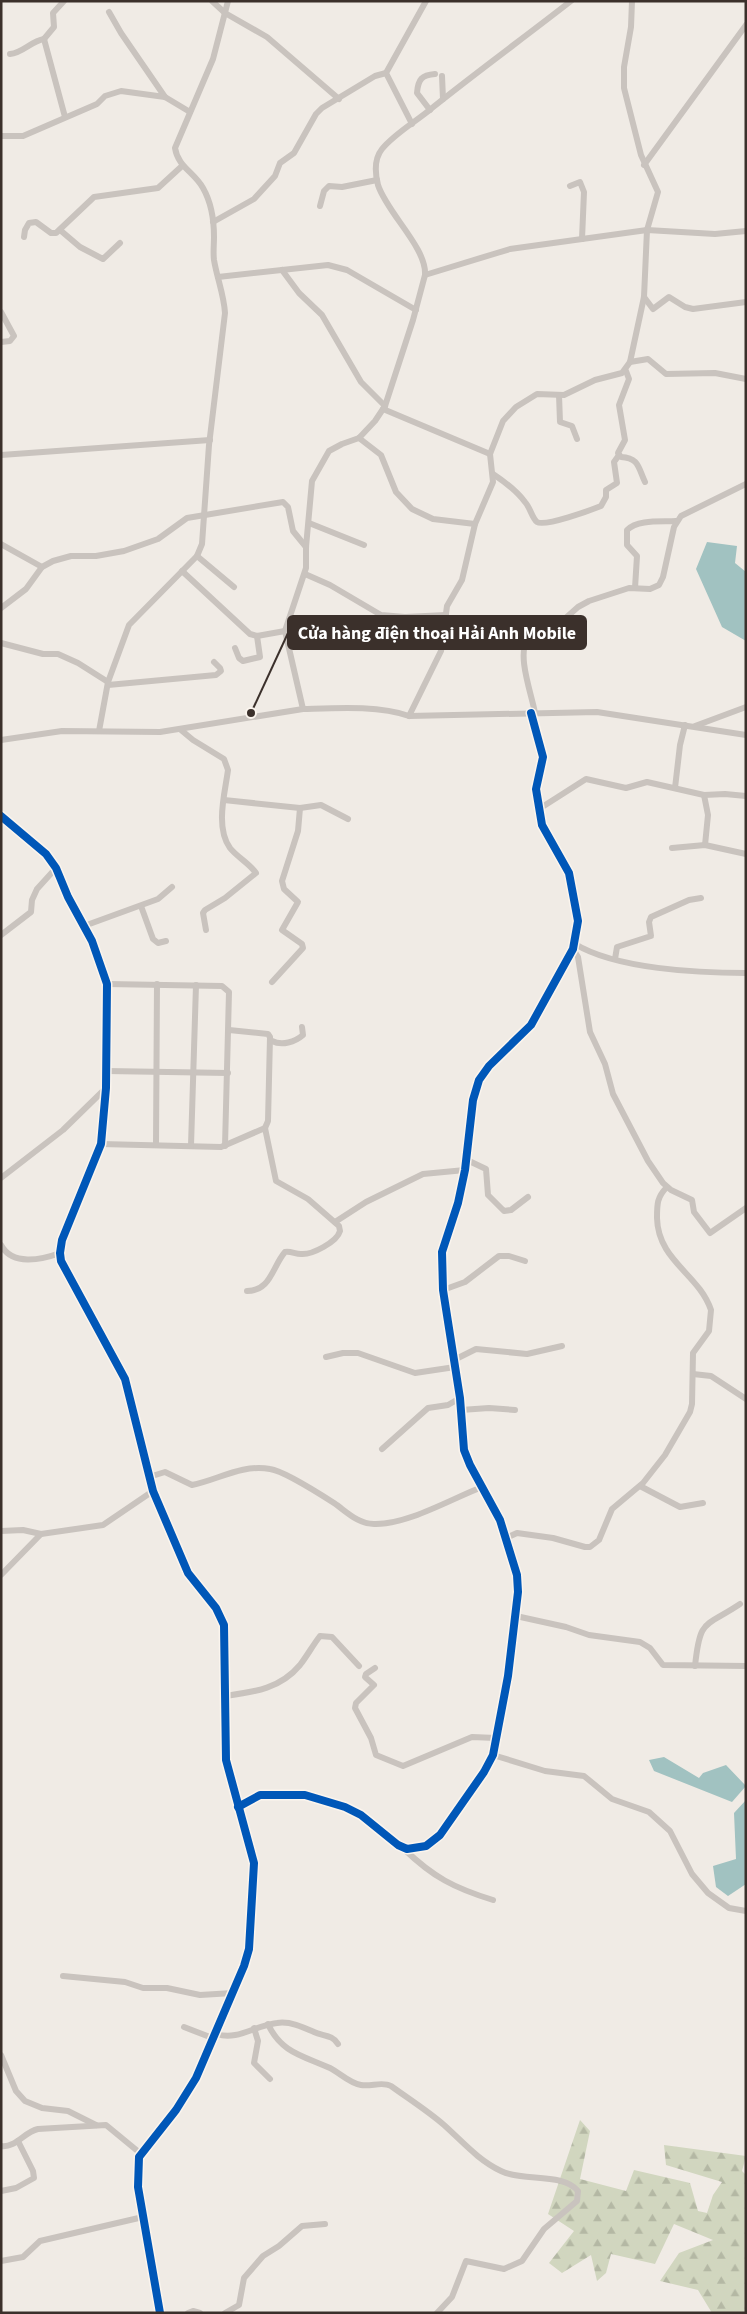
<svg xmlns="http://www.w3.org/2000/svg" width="747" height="2314" viewBox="0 0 747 2314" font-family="'Source Sans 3',sans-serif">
  <defs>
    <pattern id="forest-firs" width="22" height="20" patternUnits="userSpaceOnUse" patternTransform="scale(1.25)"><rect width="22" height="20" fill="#d1d6bf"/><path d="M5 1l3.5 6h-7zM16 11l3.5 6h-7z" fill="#b4b8a4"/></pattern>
  </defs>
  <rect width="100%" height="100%" fill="#f0ebe5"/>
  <polygon fill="url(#forest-firs)" points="580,2120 590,2131 580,2179 626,2191 634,2170 690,2183 698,2211 707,2213 713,2195 722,2182 666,2165 664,2145 746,2156 742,2171 746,2175 746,2312 712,2313 698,2290 660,2281 679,2253 713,2240 674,2224 655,2264 611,2254 606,2273 597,2281 591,2255 562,2273 549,2263 574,2231 548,2214"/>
  <g fill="#a1c2c1">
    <polygon points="707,542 737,546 735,563 746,572 746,641 722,627 696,569"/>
    <polygon points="664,1757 699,1778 703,1773 726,1765 746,1786 732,1802 654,1771 649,1760"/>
    <polygon points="746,1800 746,1884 728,1896 716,1887 713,1866 736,1859 734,1813"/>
  </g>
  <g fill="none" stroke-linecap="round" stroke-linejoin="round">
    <g stroke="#c9c3be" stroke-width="6">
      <polyline points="212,1 225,13 267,37 339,99"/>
      <polyline points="109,12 121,33 165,97"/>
      <polyline points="44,39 65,117"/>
      <path d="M10 54C23 53 31 41 44 39L54 27 53 13 64 1"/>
      <polyline points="442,76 443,99"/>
      <path d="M430 110 417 93C418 79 422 75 435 74"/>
      <polyline points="412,124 386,73 426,1"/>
      <polyline points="1,136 23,136 97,104 105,96 121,91 165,97 190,112"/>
      <polyline points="644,165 746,25"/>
      <polyline points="570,186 580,182 584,192 582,239"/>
      <polyline points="320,206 324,191 329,186 342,187 377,180"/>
      <polyline points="213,222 254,199 275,176 280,163 294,153 316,114 322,108 375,76 386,73"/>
      <polyline points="60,230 80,247 103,259 120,243"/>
      <polyline points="24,237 25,230 29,223 36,222 51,233 56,233 94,197 158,188 182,166"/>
      <polyline points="282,270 299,293 322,315 361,382 385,406"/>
      <polyline points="425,275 510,249 647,230 715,234 746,231"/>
      <polyline points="218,277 328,265 347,270 416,310"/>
      <polyline points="644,297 653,309 669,297 685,307 693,309 746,302"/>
      <polyline points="1,312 14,336 10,341 1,342"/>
      <polyline points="630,362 648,359 666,374 715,373 746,379"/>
      <path d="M626 371 629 379 619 405 625 440 618 453 621 457C639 458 638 467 645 482"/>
      <polyline points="559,395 560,422 572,426 577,439"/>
      <polyline points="383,409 490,454"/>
      <polyline points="359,438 381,455 396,492 412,509 433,519 475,524"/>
      <polyline points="1,455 210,440"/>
      <path d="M493 474C505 482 516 490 525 502 530 507 532 518 537 522 545 527 591 510 601 506L606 497V490L617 483 614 462 619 455"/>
      <polyline points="309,523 364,545"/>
      <polyline points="1,544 42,567"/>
      <polyline points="197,556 234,587"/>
      <polyline points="182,571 250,634 257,636 285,631"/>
      <polyline points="305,574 330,585 381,615 405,617 446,615"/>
      <path d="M635 588 637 556 627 545V530C638 519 662 522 676 521"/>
      <polyline points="1,608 26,589 42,567 53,561 71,556 96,556 124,551 158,539 187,518 283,502 288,507 293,531 306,547"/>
      <polyline points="1,643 43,654 58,654 78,663 108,682"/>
      <polyline points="235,648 239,658 243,661 260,657 257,636"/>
      <polyline points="108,685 216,675 221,671 220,668 214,662"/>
      <path d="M303 709 285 631 306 568V547L312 481 329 451 342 444 359 438 375 421 385 406 413 320 425 275C427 248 387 213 378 185 375 173 374 159 382 149 395 133 417 121 432 108 478 71 525 37 571 1"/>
      <path d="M535 713C532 695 516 654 528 639L550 632 578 607 589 601 629 588 650 589 659 585 663 577 674 527 681 516 746 484"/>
      <polyline points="409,716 441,651 447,606 462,580 475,524 493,482 490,454 503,421 516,407 537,394 564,395 595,380 622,373 630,362 644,297 647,230 658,192 641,155 624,88 624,67 631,27 632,1"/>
      <polyline points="695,726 746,707"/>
      <path d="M181 730 193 740 224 759 228 770C225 793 215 827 230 848 237 857 249 863 256 873L225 898 205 910 203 913 206 930"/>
      <path d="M99 731 108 682 129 625 197 556 202 544 209 445 225 313C224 295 217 278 214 260 213 253 214 245 214 237 214 221 211 202 203 188 194 172 178 167 175 148L213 59 228 1"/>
      <path d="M1 740 62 731 160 732 303 709C335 708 379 705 409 716L597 712 746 735"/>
      <polyline points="675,788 680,745 685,725"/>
      <polyline points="704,795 708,815 705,845"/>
      <polyline points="224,800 300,808 321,805 348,819"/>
      <polyline points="539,809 586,779 626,788 647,782 704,795 725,794 746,796"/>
      <polyline points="1,816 46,854 56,868 68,897 92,941 107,984 106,1088 101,1144 62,1240 60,1253 61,1261 125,1379 153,1491 188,1573 216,1608 224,1625 226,1760 254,1863 249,1949 244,1966 196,2078 176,2110 139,2157 138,2187 160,2313"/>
      <polyline points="672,848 705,845 746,854"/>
      <polyline points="141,906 153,939 158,943 166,941"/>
      <polyline points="84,926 158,899 172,887"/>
      <polyline points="1,935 31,912 32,900 37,889 56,868"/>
      <path d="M575 944C616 969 698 973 746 973"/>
      <polyline points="573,949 578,957 590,1032 605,1064 613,1094 648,1161 663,1183 671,1190 692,1200 694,1212 710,1233 746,1208"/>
      <polyline points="615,959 617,947 651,936 649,922 651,917 689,900 701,898"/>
      <polyline points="272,982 303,948 302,944 282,930 298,902 284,889 282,881 298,831 300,808"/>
      <polyline points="107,984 222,986 229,992 225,1146"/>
      <path d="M229 1030 268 1034 270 1037 268 1121 265 1128 276 1181 308 1199 339 1226 340 1231C337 1242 312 1255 301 1254 295 1254 291 1251 285 1252 272 1267 271 1291 247 1291"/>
      <path d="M272 1041C282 1046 295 1042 303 1035L302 1027"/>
      <polyline points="107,1071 228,1073"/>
      <polyline points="101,1144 221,1147 265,1128"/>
      <polyline points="156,1145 157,984"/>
      <polyline points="191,1146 196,985"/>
      <polyline points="467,1160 486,1169 488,1195 504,1211 511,1210 528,1197"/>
      <polyline points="1,1178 63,1130 106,1088"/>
      <polyline points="335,1222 366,1202 423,1174 465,1170"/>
      <path d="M1 1245C12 1266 41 1260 60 1253"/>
      <polyline points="443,1290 465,1282 499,1256 509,1256 525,1261"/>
      <polyline points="326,1357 343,1353 358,1353 415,1373 455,1367"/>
      <polyline points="454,1360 476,1349 527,1354 562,1346"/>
      <polyline points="693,1374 711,1376 746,1399"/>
      <polyline points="461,1410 489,1408 515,1410"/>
      <polyline points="382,1449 428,1408 448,1405 460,1398"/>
      <path d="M149 1477 165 1472 192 1485C218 1480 241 1464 270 1469 284 1471 320 1494 334 1503 347 1512 358 1524 374 1524 407 1525 451 1499 482 1487"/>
      <polyline points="640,1486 680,1507 703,1503"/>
      <polyline points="1,1531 23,1530 41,1534"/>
      <path d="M506 1538 517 1533 553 1538 585 1547H590L599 1540 612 1509 643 1483 665 1455 690 1412 692 1404 693 1353 709 1331 711 1310C699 1274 658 1261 657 1218 657 1204 657 1197 667 1187"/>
      <polyline points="1,1575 41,1534 103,1525 153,1491"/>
      <polyline points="516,1616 566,1627 589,1635 640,1642 650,1648 663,1665 746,1666"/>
      <path d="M695 1666C700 1618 704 1628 740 1604"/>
      <polyline points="375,1668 366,1674 365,1677 374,1685 356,1703 355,1708 371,1738 376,1755 403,1766 472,1737 496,1738"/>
      <path d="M225 1696C254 1692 280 1689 300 1665 307 1656 313 1645 320 1636L332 1637 359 1666"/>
      <polyline points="493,1755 545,1771 584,1776 612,1799 649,1812 670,1831 692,1874 708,1893 729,1908 746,1911"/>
      <polyline points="238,1807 260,1795 305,1795 345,1807 361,1815 398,1845 407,1849 426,1846 440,1835 484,1772 493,1755 508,1676 518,1592 517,1575 500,1520 470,1465 464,1450 460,1398 443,1290 442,1252 458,1203 465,1170 473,1100 479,1080 489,1066 531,1025 573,949 578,921 569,873 542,825 536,789 543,757 531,713"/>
      <path d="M404 1849C433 1877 454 1888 493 1900"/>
      <polyline points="63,1976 125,1982 143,1988 167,1988 200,1995 233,1993"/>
      <path d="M268 2024C281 2053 304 2056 330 2068 340 2073 349 2083 361 2085 371 2087 382 2081 391 2086 409 2099 428 2111 444 2125 463 2142 478 2160 501 2171 523 2182 563 2172 578 2191L577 2201 544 2229 522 2261 504 2269 466 2261 452 2297 437 2313"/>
      <polyline points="184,2027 215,2039"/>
      <polyline points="254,2028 258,2041 254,2063 270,2079"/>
      <path d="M217 2034C237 2041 256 2025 277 2023 290 2021 303 2027 314 2032 323 2036 333 2035 338 2044"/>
      <polyline points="1,2055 16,2091 25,2101 42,2108 68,2111 96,2125"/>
      <path d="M1 2146C16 2148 24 2132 38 2129L106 2125 140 2153"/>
      <polyline points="1,2191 16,2188 34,2178 33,2171 18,2141"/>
      <polyline points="1,2261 23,2257 40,2241 143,2217"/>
      <polyline points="188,2313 193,2311 200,2313"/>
      <polyline points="225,2313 239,2305 244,2278 263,2256 279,2246 302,2226 325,2224"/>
    </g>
    <defs>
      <g id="cycleway">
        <polyline points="1,816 46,854 56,868 68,897 92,941 107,984 106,1088 101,1144 62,1240 60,1253 61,1261 125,1379 153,1491 188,1573 216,1608 224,1625 226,1760 254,1863 249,1949 244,1966 196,2078 176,2110 139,2157 138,2187 160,2313"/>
        <polyline points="238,1807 260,1795 305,1795 345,1807 361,1815 398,1845 407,1849 426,1846 440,1835 484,1772 493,1755 508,1676 518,1592 517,1575 500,1520 470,1465 464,1450 460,1398 443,1290 442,1252 458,1203 465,1170 473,1100 479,1080 489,1066 531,1025 573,949 578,921 569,873 542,825 536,789 543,757 531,713"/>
      </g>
    </defs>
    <use href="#cycleway" stroke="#fbf5ee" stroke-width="11"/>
    <use href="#cycleway" stroke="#0057b8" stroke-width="8"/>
  </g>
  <path fill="none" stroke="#3b302b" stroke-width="2" d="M251 713L288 633"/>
  <circle fill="#3b302b" stroke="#fbf5ee" stroke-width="2" cx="251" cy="713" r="5"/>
  <rect fill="#3b302b" stroke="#3b302b" stroke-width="2" x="288" y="616" width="298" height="33" rx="5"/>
  <g font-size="18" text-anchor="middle" font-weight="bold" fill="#fff">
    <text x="437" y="639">Cửa hàng điện thoại Hải Anh Mobile</text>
  </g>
  <rect width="747" height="2314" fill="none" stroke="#3b302b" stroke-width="5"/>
</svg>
